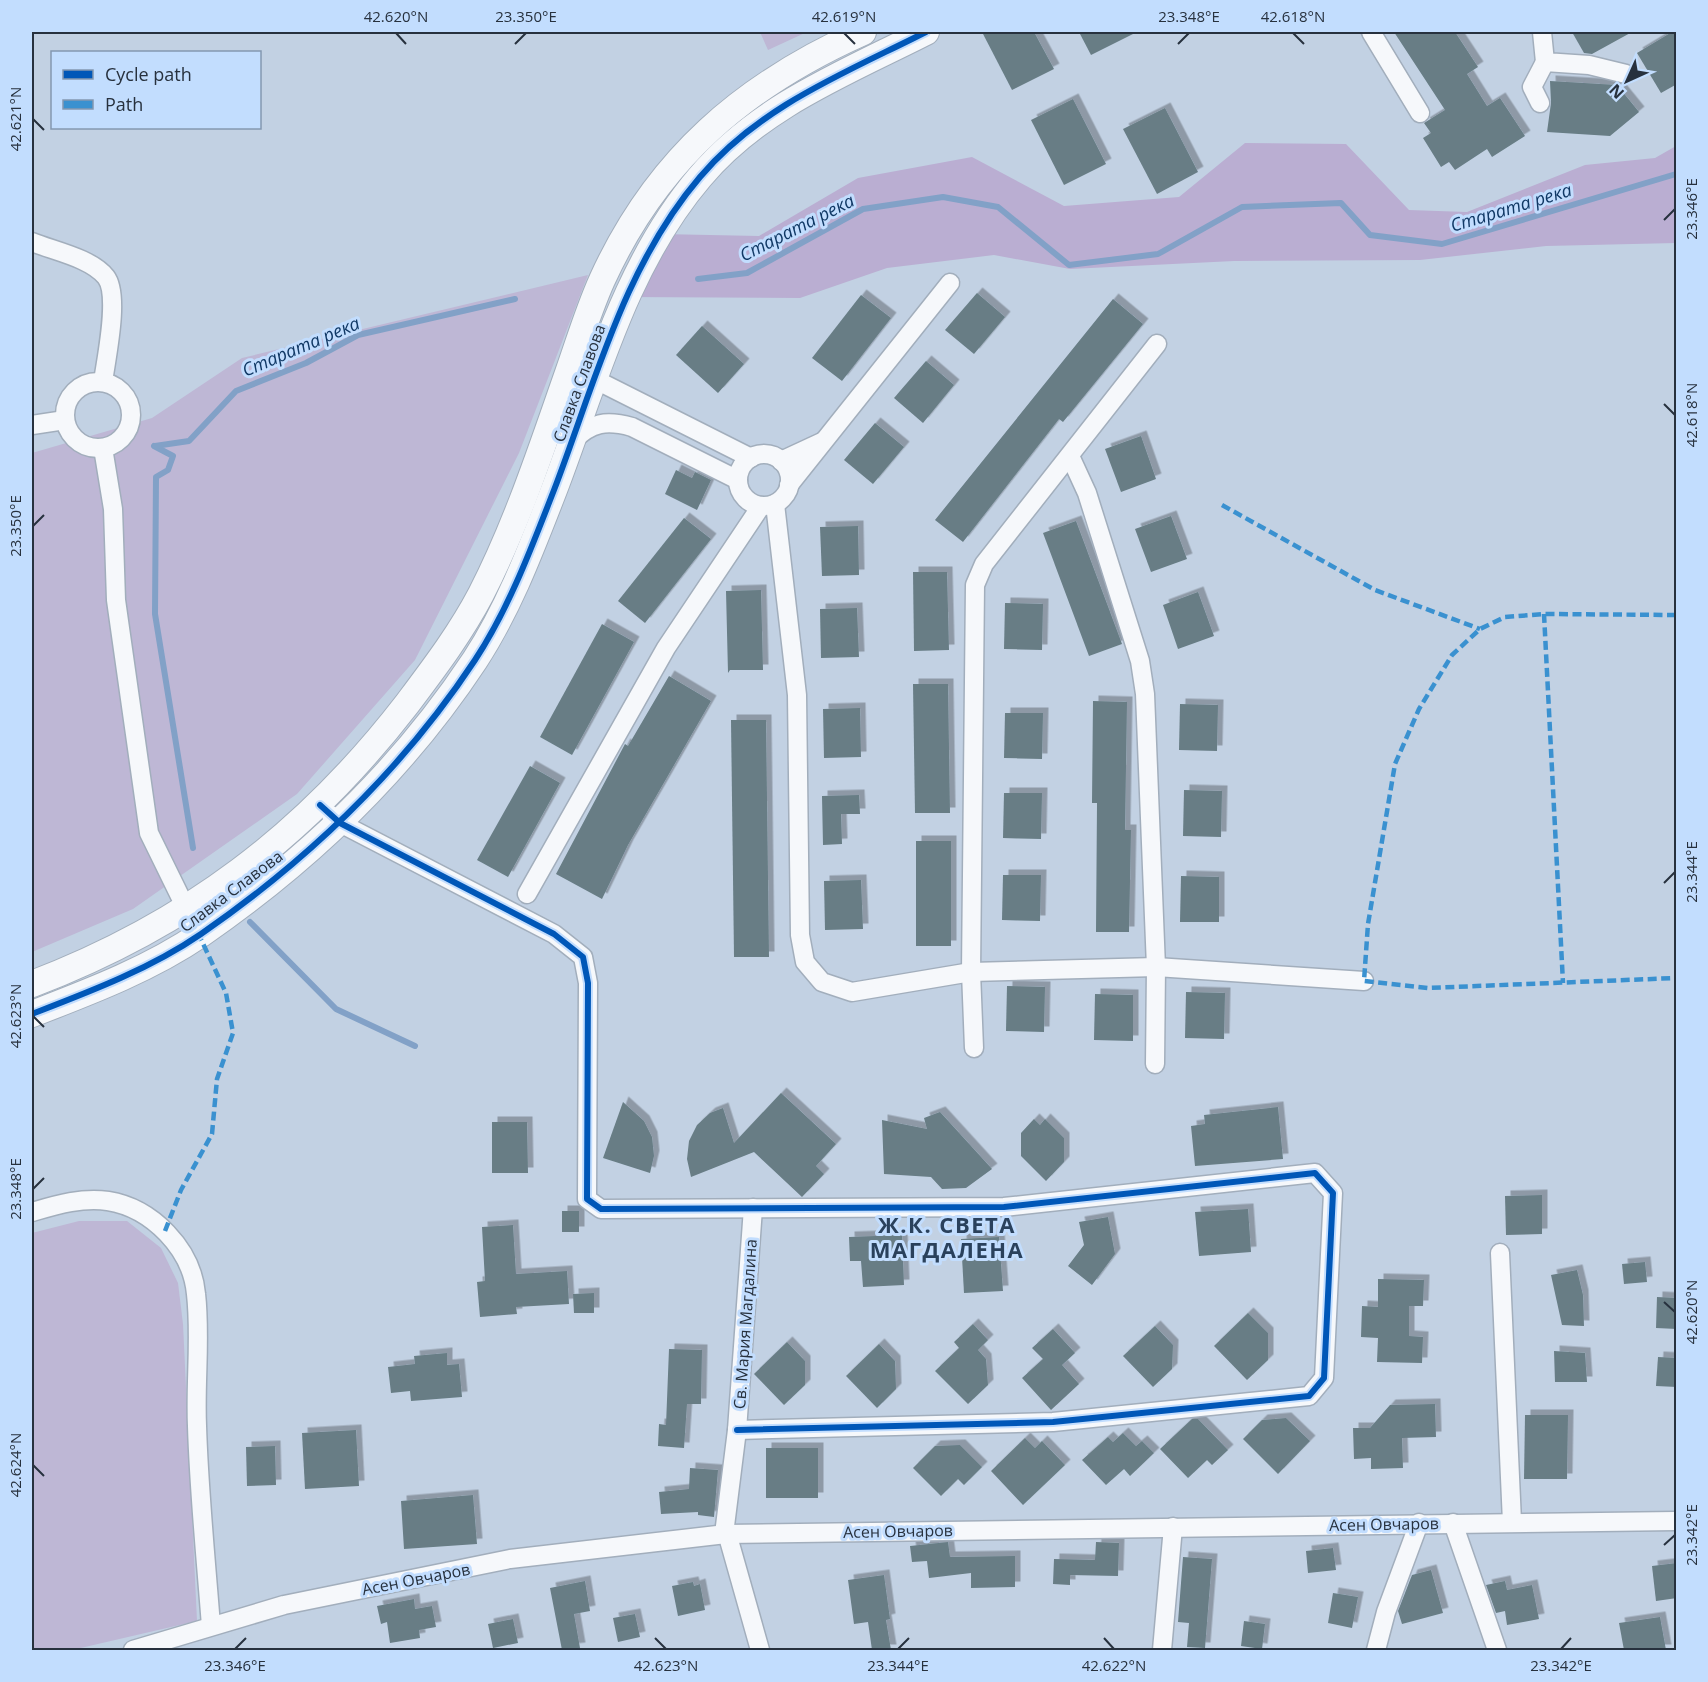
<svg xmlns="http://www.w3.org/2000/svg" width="1708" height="1682" viewBox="0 0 1708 1682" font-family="'Open Sans',sans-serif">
  <defs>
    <filter id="shadow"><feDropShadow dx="5.5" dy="-5.5" stdDeviation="0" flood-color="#0004"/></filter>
  </defs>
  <rect width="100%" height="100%" fill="#c2d1e3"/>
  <g fill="#beb7d5">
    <polygon points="760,32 807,32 768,50"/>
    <polygon points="588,275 519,453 415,660 297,794 133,909 32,952 32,453 152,418 242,358"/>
    <polygon points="79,1221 127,1221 161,1248 178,1283 183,1324 197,1621 72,1650 32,1650 32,1233"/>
  </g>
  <polygon fill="#baaed2" points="1245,143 1346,144 1409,210 1467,212 1585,165 1655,158 1676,146 1676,243 1546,246 1420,260 1234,261 1070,269 994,255 887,268 800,298 625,297 660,234 759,236 858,178 972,157 1064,206 1179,197"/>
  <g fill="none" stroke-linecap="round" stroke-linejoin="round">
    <g stroke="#82a1c7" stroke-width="6">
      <polyline points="698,279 747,273 863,209 943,197 998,207 1069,265 1158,254 1242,207 1341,203 1370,235 1442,244 1676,174"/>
      <polyline points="154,446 173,456 168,470 156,477 155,614 193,848"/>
      <polyline points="155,446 189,441 236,391 306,363 358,335 515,299"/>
      <polyline points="250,922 336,1009 415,1046"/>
    </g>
  </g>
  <g fill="#677d85" filter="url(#shadow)">
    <polygon points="982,32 1034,32 1054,69 1012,90"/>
    <polygon points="1079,32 1137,32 1091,55"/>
    <polygon points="1394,32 1455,32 1478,67 1467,74 1487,106 1500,98 1525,136 1492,157 1487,149 1455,170 1449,162 1441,167 1423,138 1431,133 1424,123 1445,110"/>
    <polygon points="1572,32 1632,32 1592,54 1584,53"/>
    <polygon points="1672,32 1677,32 1677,84 1661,93 1637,53"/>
    <polygon points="1550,81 1617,85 1639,112 1610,136 1547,132 1551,103"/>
    <polygon points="1073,99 1106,164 1064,185 1031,120"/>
    <polygon points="1165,108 1198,172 1157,194 1123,129"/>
    <polygon points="977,293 1005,317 974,354 945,330"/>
    <polygon points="861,295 891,318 842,381 812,358"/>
    <polygon points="1113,299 1143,324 1063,422 1059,419 963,542 935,520"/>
    <polygon points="702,326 744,364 718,393 676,355"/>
    <polygon points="926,361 954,385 923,423 894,398"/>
    <polygon points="875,423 904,447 873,484 844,460"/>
    <polygon points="1141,436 1156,479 1121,492 1105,449"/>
    <polygon points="676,470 692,478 695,472 711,480 697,510 665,494"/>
    <polygon points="1171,516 1187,559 1151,572 1135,529"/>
    <polygon points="684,518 711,539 645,623 618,601"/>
    <polygon points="1076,521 1122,644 1089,656 1043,533"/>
    <polygon points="858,526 859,575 822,576 820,527"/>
    <polygon points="913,572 947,572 949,650 914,651"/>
    <polygon points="761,590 763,670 730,670 728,673 726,591"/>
    <polygon points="1198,592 1214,636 1178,649 1163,605"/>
    <polygon points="1005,603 1043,604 1042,650 1004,649"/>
    <polygon points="857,608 859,657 821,658 820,609"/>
    <polygon points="602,624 634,642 572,755 540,737"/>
    <polygon points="669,676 711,701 628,845 602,899 556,874 625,744 628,746"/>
    <polygon points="913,684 948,684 950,813 915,813"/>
    <polygon points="1093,701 1127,702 1125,830 1131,830 1129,932 1096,932 1097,803 1092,803"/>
    <polygon points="1180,704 1218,705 1217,751 1179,750"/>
    <polygon points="860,708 861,757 824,758 823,709"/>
    <polygon points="1005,713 1043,713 1042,759 1004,758"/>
    <polygon points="731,720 766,720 769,957 734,957"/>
    <polygon points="530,766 560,783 508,877 477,860"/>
    <polygon points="1184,790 1222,791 1221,837 1183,836"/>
    <polygon points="1004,793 1042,793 1041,839 1003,838"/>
    <polygon points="859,795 860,814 841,814 842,844 823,845 822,796"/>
    <rect x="916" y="841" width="35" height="105"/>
    <polygon points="1003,875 1041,875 1040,921 1002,920"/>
    <polygon points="1181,876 1219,877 1219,922 1180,922"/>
    <polygon points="861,880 863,929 825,930 824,881"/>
    <polygon points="1007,986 1045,987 1044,1032 1006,1031"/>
    <polygon points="1186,992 1225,993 1224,1039 1185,1038"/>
    <polygon points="1095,994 1133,995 1133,1041 1094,1040"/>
    <polygon points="781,1093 836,1144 816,1166 824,1174 802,1197 754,1152 691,1177 687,1159 689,1141 697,1125 710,1113 723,1108 734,1143"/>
    <polygon points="623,1102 644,1121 652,1137 654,1156 650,1173 603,1158"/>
    <polygon points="1278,1107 1283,1159 1195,1166 1191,1126 1205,1124 1204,1115"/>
    <polygon points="940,1112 992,1169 966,1188 942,1189 931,1177 884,1174 882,1120 927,1129 924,1118"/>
    <polygon points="1034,1119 1040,1125 1045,1119 1064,1138 1064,1162 1046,1181 1021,1156 1021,1133"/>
    <polygon points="492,1122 527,1122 528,1173 492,1173"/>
    <polygon points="1542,1195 1542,1234 1506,1235 1505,1196"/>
    <polygon points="1248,1209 1251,1252 1199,1256 1195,1212"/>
    <rect x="562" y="1211" width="17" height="21"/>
    <polygon points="1108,1217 1115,1254 1092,1285 1068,1266 1084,1245 1079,1222"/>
    <polygon points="513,1225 516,1274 567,1271 569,1304 516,1307 517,1314 480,1317 477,1282 485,1281 482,1227"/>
    <polygon points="902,1235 904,1285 863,1287 861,1261 850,1261 849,1237"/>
    <polygon points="999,1237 1003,1291 964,1293 961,1239"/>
    <polygon points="1645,1262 1647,1282 1624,1284 1622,1264"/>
    <polygon points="1577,1270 1583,1295 1584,1326 1562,1325 1551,1275"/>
    <polygon points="1378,1279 1424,1280 1423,1306 1409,1306 1409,1336 1423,1337 1422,1363 1377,1362 1378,1338 1361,1337 1362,1306 1378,1307"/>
    <polygon points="594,1293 594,1313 574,1313 573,1294"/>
    <polygon points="1657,1297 1677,1298 1677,1329 1656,1328"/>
    <polygon points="1248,1313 1268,1333 1268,1360 1247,1380 1214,1346"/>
    <polygon points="973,1324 988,1340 978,1350 986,1359 988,1385 968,1404 935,1371 959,1348 954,1342"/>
    <polygon points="1155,1326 1173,1345 1172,1369 1153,1387 1123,1356"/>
    <polygon points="1053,1329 1075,1353 1062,1365 1079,1384 1051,1410 1022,1378 1043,1359 1032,1348"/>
    <polygon points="787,1342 805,1361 805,1385 784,1405 754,1374"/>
    <polygon points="879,1344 895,1361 896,1389 877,1408 846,1376"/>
    <polygon points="669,1349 702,1350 701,1404 687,1404 684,1448 658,1446 659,1424 666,1425"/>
    <polygon points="1554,1351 1585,1353 1587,1382 1555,1382"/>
    <polygon points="447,1353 447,1365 459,1364 462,1397 411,1401 410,1391 391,1393 388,1367 415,1364 414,1356"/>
    <polygon points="1658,1357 1677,1358 1677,1387 1656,1386"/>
    <polygon points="1435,1404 1436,1437 1402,1438 1403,1468 1371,1469 1371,1458 1354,1459 1353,1428 1370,1428 1390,1405"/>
    <polygon points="1525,1415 1568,1415 1567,1479 1524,1479"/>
    <polygon points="1286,1418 1310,1441 1278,1474 1243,1439 1262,1420"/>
    <polygon points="1192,1419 1198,1419 1228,1450 1212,1465 1207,1460 1188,1478 1160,1449"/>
    <polygon points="356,1430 359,1486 305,1489 302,1433"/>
    <polygon points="1123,1433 1136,1446 1142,1441 1154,1453 1130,1476 1124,1469 1106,1485 1082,1460 1108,1437 1113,1442"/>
    <polygon points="1025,1438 1035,1448 1042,1441 1065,1465 1023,1505 991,1471"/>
    <polygon points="960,1445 982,1467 964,1485 958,1479 941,1496 913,1468 935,1446"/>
    <polygon points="275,1446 276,1485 247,1486 246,1447"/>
    <rect x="766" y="1448" width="52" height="50"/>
    <polygon points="690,1468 718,1470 714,1517 698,1515 698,1512 661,1514 659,1492 689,1489"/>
    <polygon points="473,1495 477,1544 404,1549 401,1501"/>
    <polygon points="948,1542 950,1557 1015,1556 1015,1587 971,1588 971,1573 929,1578 927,1561 912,1562 910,1546"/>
    <polygon points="1096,1542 1119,1543 1118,1576 1070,1575 1070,1585 1053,1584 1054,1559 1095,1560"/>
    <polygon points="1333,1548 1336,1570 1308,1573 1306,1551"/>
    <polygon points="1183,1557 1212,1559 1205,1648 1187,1647 1189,1623 1178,1622"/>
    <polygon points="1677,1563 1677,1598 1656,1601 1652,1566"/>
    <polygon points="1431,1570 1443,1613 1402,1624 1398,1611 1412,1575"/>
    <polygon points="884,1575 890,1619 886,1620 891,1650 872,1650 868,1622 854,1624 848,1580"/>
    <polygon points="585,1581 590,1611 574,1614 580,1648 562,1650 550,1588"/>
    <polygon points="1505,1581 1507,1590 1532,1585 1539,1619 1507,1625 1505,1611 1496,1613 1486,1585"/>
    <polygon points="693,1582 694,1586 700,1584 705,1610 678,1616 672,1586"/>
    <polygon points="1333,1593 1358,1597 1352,1628 1328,1623"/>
    <polygon points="414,1599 415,1609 432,1606 436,1627 419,1630 420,1638 390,1643 387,1622 381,1624 377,1606"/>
    <polygon points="635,1614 640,1637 618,1642 613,1618"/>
    <polygon points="1660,1617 1666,1650 1624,1650 1619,1623"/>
    <polygon points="513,1619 518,1643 493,1648 488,1624"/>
    <polygon points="1244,1621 1265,1624 1262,1649 1241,1646"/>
  </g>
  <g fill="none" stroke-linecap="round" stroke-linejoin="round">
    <defs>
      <g id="street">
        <polyline points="1371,32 1420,113"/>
        <polyline points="1542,32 1545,62 1589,65 1626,74"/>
        <polyline points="1540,103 1532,87 1545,62"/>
        <path d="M32 242C54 251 91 258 106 277 120 295 106 359 103 382"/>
        <polyline points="569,371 596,380 751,458"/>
        <circle cx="98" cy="415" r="33"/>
        <polyline points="32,425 65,420"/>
        <path d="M573 441C591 422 607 420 632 427L738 480"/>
        <polyline points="103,448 113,509 116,600 149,833 199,935"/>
        <circle cx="764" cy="480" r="26"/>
        <polyline points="1070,456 1087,493 1140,661 1145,694 1156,967 1155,1064"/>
        <polyline points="781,461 822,442"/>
        <polyline points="789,485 950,283"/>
        <polyline points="775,504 797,695 800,935 805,962 822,982 852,992 971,972 1156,967 1364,981"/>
        <polyline points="331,815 340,823 554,934 583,957 588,983 587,1199 601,1209 1004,1207 1315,1173 1333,1193 1324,1378 1309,1396 1053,1422 737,1430"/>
        <polyline points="527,894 666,648 761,506"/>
        <polyline points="974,1048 971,972 975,585 984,564 1157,344"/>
        <polyline points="753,1208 737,1430 725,1526 760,1650"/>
        <path d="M32 1212C56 1205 82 1197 108 1201 152 1208 192 1249 196 1294 201 1337 195 1382 197 1426 199 1493 206 1560 211 1626"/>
        <polyline points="1500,1253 1512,1522"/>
        <polyline points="1453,1523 1497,1650"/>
        <polyline points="133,1650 284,1605 510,1559 726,1534 1676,1521"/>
        <polyline points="1162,1650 1173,1527"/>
        <polyline points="1376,1650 1386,1612 1419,1523"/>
      </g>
      <g id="secondary">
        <path d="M32 984C187 925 306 835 407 704 434 668 460 634 481 594 517 524 542 447 568 373 579 342 588 311 602 280 657 159 744 85 863 32"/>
        <path d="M32 1014C89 992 150 969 201 934 308 860 403 769 475 660 509 608 531 549 554 490 595 383 624 266 700 177 760 106 845 73 926 32"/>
      </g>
    </defs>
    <use href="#street" stroke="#a2aebc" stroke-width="21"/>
    <use href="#secondary" stroke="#a2aebc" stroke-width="28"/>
    <use href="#street" stroke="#f6f8fb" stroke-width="18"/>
    <use href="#secondary" stroke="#f6f8fb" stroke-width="26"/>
    <g stroke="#3a91d0" stroke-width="4.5" stroke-dasharray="9 4.5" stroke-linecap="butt">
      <polyline points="1222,505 1375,590 1480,629"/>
      <polyline points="1544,614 1563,983"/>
      <polyline points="1676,615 1544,614 1505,617 1480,629 1452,655 1419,709 1395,764 1368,924 1364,981 1428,988 1676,978"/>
      <polyline points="165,1231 181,1190 212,1134 217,1079 233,1033 226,993 199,935"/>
    </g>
    <defs>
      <g id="cycleway">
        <polyline points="320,805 340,823 554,934 583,957 588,983 587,1199 601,1209 1004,1207 1315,1173 1333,1193 1324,1378 1309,1396 1053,1422 737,1430"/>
        <path d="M32 1014C89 992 150 969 201 934 308 860 403 769 475 660 509 608 531 549 554 490 595 383 624 266 700 177 760 106 845 73 926 32"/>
      </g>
    </defs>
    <use href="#cycleway" stroke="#c2ddfe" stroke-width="10"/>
    <use href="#cycleway" stroke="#0057b8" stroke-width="6"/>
  </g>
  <path fill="none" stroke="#27313e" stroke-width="2" d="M396 33 406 44M844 33 855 44M1293 33 1304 44M515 44 526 33M1178 44 1189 33M33 119 44 130M1664 220 1675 209M1664 404 1675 415M33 526 44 515M1664 883 1675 872M33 1016 44 1027M33 1189 44 1178M1664 1302 1675 1312M33 1465 44 1476M1664 1545 1675 1535M655 1638 666 1649M1104 1638 1114 1649M235 1649 246 1638M898 1649 909 1638M1561 1649 1571 1638"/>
  <g text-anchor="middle" stroke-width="6" stroke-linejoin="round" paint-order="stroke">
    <g font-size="16" fill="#27313e" stroke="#c2ddfe">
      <text transform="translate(579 383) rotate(-70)" y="6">Славка Славова</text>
      <text transform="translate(231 891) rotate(-37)" y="6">Славка Славова</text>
      <text transform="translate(745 1324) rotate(-86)" y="6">Св. Мария Магдалина</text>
      <text transform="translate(1384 1524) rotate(-1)" y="6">Асен Овчаров</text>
      <text transform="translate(898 1531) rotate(-1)" y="6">Асен Овчаров</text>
      <text transform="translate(416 1579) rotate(-11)" y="6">Асен Овчаров</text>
    </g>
    <g font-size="18" font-style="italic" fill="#103865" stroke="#c2ddfe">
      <text transform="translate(1511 208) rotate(-17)" y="6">Старата река</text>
      <text transform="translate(797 228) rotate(-27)" y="6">Старата река</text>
      <text transform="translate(301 347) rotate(-23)" y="6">Старата река</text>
    </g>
    <g font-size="22" font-weight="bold" letter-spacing="1.5" fill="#2a415c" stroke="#c2ddfe">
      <text x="947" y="1233">Ж.К. СВЕТА<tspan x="947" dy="25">МАГДАЛЕНА</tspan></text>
    </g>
  </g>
  <rect width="1708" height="1682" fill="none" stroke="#c2ddfe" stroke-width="66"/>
  <rect x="51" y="51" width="210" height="78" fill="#c2ddfe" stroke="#8498b1" stroke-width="1.5"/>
  <rect x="63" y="70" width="30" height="9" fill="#0057b8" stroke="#8498b1" stroke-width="1.5"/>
  <text x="105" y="81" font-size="18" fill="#27313e">Cycle path</text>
  <rect x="63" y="100" width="30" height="9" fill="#3a91d0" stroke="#8498b1" stroke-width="1.5"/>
  <text x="105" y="111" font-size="18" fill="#27313e">Path</text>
  <g transform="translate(1627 81) rotate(225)" stroke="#c2ddfe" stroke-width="4.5" paint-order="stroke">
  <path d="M0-4.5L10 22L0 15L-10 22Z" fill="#27313e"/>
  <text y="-9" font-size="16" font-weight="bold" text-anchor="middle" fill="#27313e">N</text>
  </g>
  <rect x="33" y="33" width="1642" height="1616" fill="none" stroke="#27313e" stroke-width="2"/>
  <g font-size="15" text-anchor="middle" fill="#27313e">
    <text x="396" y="22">42.620°N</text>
    <text x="526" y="22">23.350°E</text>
    <text x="844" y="22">42.619°N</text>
    <text x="1189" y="22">23.348°E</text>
    <text x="1293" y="22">42.618°N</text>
    <text transform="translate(16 119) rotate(-90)" y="5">42.621°N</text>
    <text transform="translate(1692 209) rotate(-90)" y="5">23.346°E</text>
    <text transform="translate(1692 415) rotate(-90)" y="5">42.618°N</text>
    <text transform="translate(16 526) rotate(-90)" y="5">23.350°E</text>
    <text transform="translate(1692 872) rotate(-90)" y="5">23.344°E</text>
    <text transform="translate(16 1016) rotate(-90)" y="5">42.623°N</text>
    <text transform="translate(16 1189) rotate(-90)" y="5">23.348°E</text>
    <text transform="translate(1692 1312) rotate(-90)" y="5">42.620°N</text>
    <text transform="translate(16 1465) rotate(-90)" y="5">42.624°N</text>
    <text transform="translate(1692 1535) rotate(-90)" y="5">23.342°E</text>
    <text x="235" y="1671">23.346°E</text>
    <text x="666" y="1671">42.623°N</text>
    <text x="898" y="1671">23.344°E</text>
    <text x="1114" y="1671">42.622°N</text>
    <text x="1561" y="1671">23.342°E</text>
  </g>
</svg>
